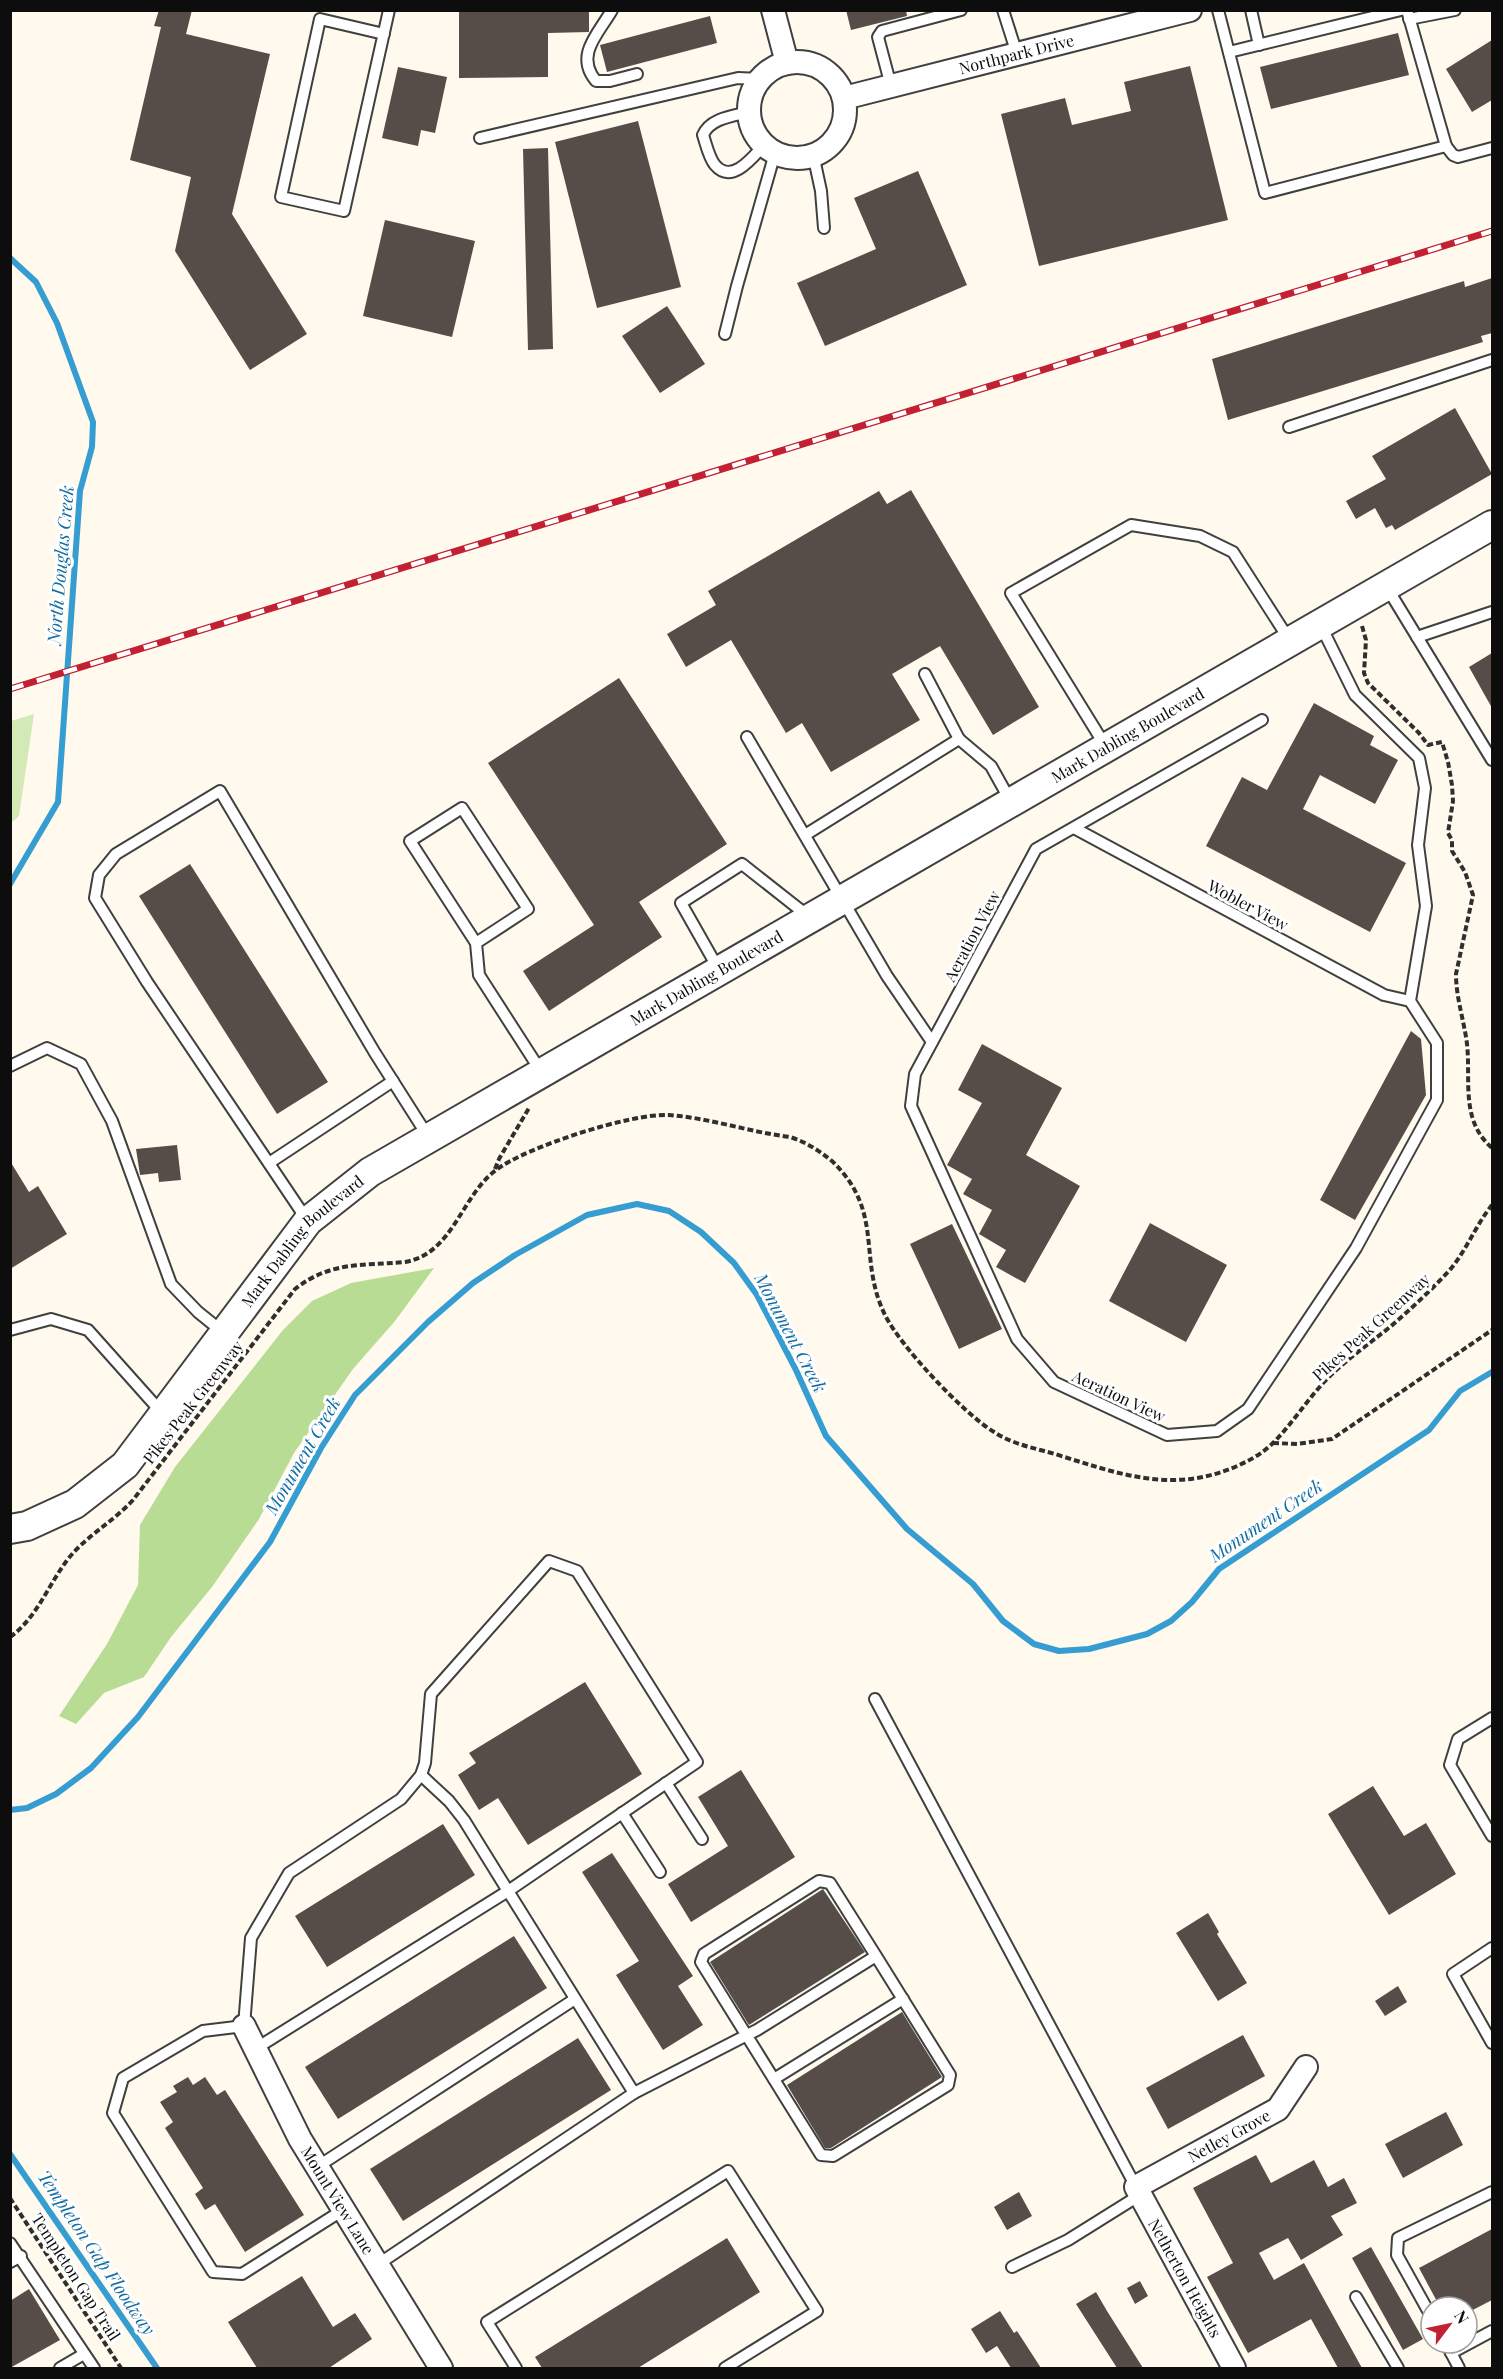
<svg xmlns="http://www.w3.org/2000/svg" width="1503" height="2379" viewBox="0 0 1503 2379" font-family="'Playfair Display',serif">
  <rect width="100%" height="100%" fill="#fffaed"/>
  <polygon fill="#d4eab6" points="34,714 19,816 11,823 11,721"/>
  <polygon fill="#b9dc95" points="434,1268 395,1321 353,1369 294,1453 259,1519 212,1587 171,1637 144,1677 104,1693 76,1724 59,1716 107,1644 138,1585 140,1525 175,1467 283,1330 312,1301 351,1283"/>
  <g fill="none" stroke-linecap="round" stroke-linejoin="round">
    <g stroke="#359dd1" stroke-width="6">
      <polyline points="10,258 36,282 57,323 93,422 92,447 80,491 58,802 10,884"/>
      <polyline points="10,1810 27,1808 56,1794 91,1768 138,1717 270,1542 321,1448 355,1395 428,1322 473,1283 515,1255 587,1215 637,1204 669,1211 701,1232 734,1263 757,1295 795,1368 826,1436 907,1529 973,1584 1003,1621 1034,1644 1059,1651 1089,1649 1147,1634 1171,1621 1192,1602 1219,1569 1429,1430 1460,1391 1492,1372"/>
      <polyline points="10,2154 157,2368"/>
    </g>
  </g>
  <g fill="#564d49">
    <polygon points="159,10 192,10 186,34 270,54 232,214 307,334 250,370 175,251 191,177 130,160 161,27 154,26"/>
    <polygon points="459,10 589,10 589,32 548,33 548,77 459,78"/>
    <polygon points="846,10 906,10 907,16 851,30"/>
    <polygon points="710,16 717,43 607,72 600,45"/>
    <polygon points="1398,33 1409,75 1271,109 1260,67"/>
    <polygon points="1492,40 1492,100 1472,112 1446,69"/>
    <polygon points="1190,66 1228,220 1039,266 1001,114 1065,98 1072,125 1131,111 1124,82"/>
    <polygon points="398,67 447,77 435,133 421,130 418,146 382,138"/>
    <polygon points="638,121 681,287 597,308 555,142"/>
    <polygon points="548,148 553,349 528,350 523,149"/>
    <polygon points="918,171 967,285 825,346 797,283 876,249 854,198"/>
    <polygon points="385,220 475,241 452,337 363,316"/>
    <polygon points="1492,278 1492,333 1481,336 1483,342 1228,420 1212,359 1464,281 1465,287"/>
    <polygon points="667,306 705,364 660,393 622,336"/>
    <polygon points="1455,408 1492,474 1395,530 1392,525 1386,528 1375,508 1356,519 1346,501 1386,479 1372,456"/>
    <polygon points="911,490 1039,707 993,735 940,646 892,674 920,720 831,772 802,723 786,733 731,640 686,667 667,634 716,605 708,591 879,491 887,504"/>
    <polygon points="1492,653 1492,708 1469,667"/>
    <polygon points="619,678 727,844 639,902 662,937 549,1011 523,971 594,925 488,763"/>
    <polygon points="1314,703 1374,736 1370,745 1398,760 1375,804 1320,775 1303,809 1406,863 1370,932 1206,846 1242,777 1267,790"/>
    <polygon points="190,864 328,1082 277,1114 139,896"/>
    <polygon points="1411,1031 1421,1039 1426,1095 1355,1220 1320,1200"/>
    <polygon points="982,1044 1062,1088 1026,1155 1080,1186 1025,1283 996,1267 1006,1250 979,1234 992,1210 963,1194 972,1179 947,1165 982,1103 958,1090"/>
    <polygon points="177,1145 181,1180 159,1182 158,1173 140,1175 136,1149"/>
    <polygon points="10,1161 29,1192 38,1186 67,1234 10,1269"/>
    <polygon points="1150,1223 1227,1265 1186,1342 1109,1301"/>
    <polygon points="952,1224 1002,1329 959,1349 910,1244"/>
    <polygon points="585,1682 642,1774 528,1845 498,1798 479,1810 458,1775 476,1763 469,1753"/>
    <polygon points="741,1770 795,1857 691,1922 668,1884 728,1846 698,1797"/>
    <polygon points="1373,1786 1404,1836 1426,1823 1456,1874 1389,1915 1328,1814"/>
    <polygon points="443,1824 475,1875 327,1967 295,1916"/>
    <polygon points="612,1853 693,1976 678,1986 703,2025 663,2050 616,1975 639,1961 582,1872"/>
    <polygon points="823,1889 865,1952 749,2025 710,1962"/>
    <polygon points="1208,1913 1219,1932 1217,1934 1247,1983 1218,2001 1176,1933"/>
    <polygon points="514,1936 547,1988 338,2119 305,2067"/>
    <polygon points="1398,1986 1407,2002 1385,2016 1375,2001"/>
    <polygon points="902,2012 942,2077 831,2148 825,2148 787,2085"/>
    <polygon points="1243,2035 1265,2076 1168,2129 1146,2088"/>
    <polygon points="578,2038 611,2090 403,2221 370,2169"/>
    <polygon points="188,2077 193,2085 205,2077 217,2095 225,2090 304,2215 245,2252 215,2204 205,2210 195,2194 203,2188 165,2128 173,2122 160,2102 177,2092 173,2086"/>
    <polygon points="1446,2112 1463,2145 1403,2178 1385,2144"/>
    <polygon points="1256,2155 1271,2183 1314,2160 1328,2187 1344,2178 1357,2203 1331,2216 1343,2235 1301,2260 1288,2238 1259,2253 1274,2280 1304,2263 1362,2368 1338,2368 1311,2319 1248,2353 1207,2277 1233,2263 1193,2188"/>
    <polygon points="1019,2192 1032,2216 1007,2230 994,2207"/>
    <polygon points="1492,2229 1492,2300 1467,2313 1467,2307 1440,2307 1419,2268"/>
    <polygon points="727,2238 760,2292 638,2368 542,2368 535,2357"/>
    <polygon points="1371,2247 1423,2339 1403,2350 1352,2258"/>
    <polygon points="302,2276 333,2327 355,2313 372,2339 329,2368 257,2368 228,2322"/>
    <polygon points="1140,2281 1148,2296 1135,2304 1127,2288"/>
    <polygon points="29,2289 60,2340 10,2368 10,2301"/>
    <polygon points="1096,2292 1107,2311 1143,2368 1117,2368 1076,2304"/>
    <polygon points="1000,2311 1014,2333 1017,2331 1041,2368 1011,2368 997,2346 986,2353 971,2329"/>
  </g>
  <g fill="none" stroke-linecap="round" stroke-linejoin="round">
    <defs>
      <g id="service">
        <path d="M612 10C599 33 574 55 596 81H610L637 74"/>
        <polyline points="1003,10 1017,54"/>
        <polyline points="1218,10 1265,193 1446,146 1407,10"/>
        <polyline points="1251,10 1259,45"/>
        <polyline points="1409,19 1455,10"/>
        <polyline points="384,34 320,19 281,197 344,211 389,10"/>
        <polyline points="1229,52 1401,10"/>
        <polyline points="891,86 878,37 882,31 961,10"/>
        <path d="M749 112C733 116 710 118 703 135 706 144 709 158 715 165 732 185 753 157 764 145"/>
        <polyline points="480,138 738,78 760,79"/>
        <polyline points="1446,146 1453,155 1458,157 1492,148"/>
        <polyline points="813,154 821,191 824,228"/>
        <polyline points="725,334 737,286 775,153"/>
        <polyline points="1289,427 1492,360"/>
        <polyline points="1386,586 1492,760"/>
        <polyline points="1417,637 1492,612"/>
        <polyline points="1262,720 1036,849 915,1074 911,1106 1017,1339 1054,1382 1167,1435 1217,1431 1248,1409 1356,1248 1437,1100 1437,1043 1410,1001 1426,906 1418,845 1425,788 1419,758 1355,695 1320,624"/>
        <polyline points="747,737 887,976 932,1042"/>
        <polyline points="959,739 991,766 1011,802"/>
        <polyline points="1106,747 1011,593 1131,525 1200,536 1233,552 1290,641"/>
        <polyline points="1074,828 1384,995 1410,1001"/>
        <polyline points="805,835 959,739 925,674"/>
        <polyline points="476,943 528,909 462,808 410,841 476,943 479,975 542,1073"/>
        <polyline points="719,970 681,903 742,864 808,916"/>
        <polyline points="10,1066 47,1048 81,1064 112,1121 171,1284 198,1312 224,1333"/>
        <polyline points="269,1163 393,1081"/>
        <polyline points="307,1220 147,982 95,898 99,875 116,854 220,791 375,1053 429,1138"/>
        <polyline points="10,1330 51,1319 88,1330 163,1414"/>
        <polyline points="875,1699 1136,2187"/>
        <polyline points="1492,1718 1458,1739 1450,1765 1492,1836"/>
        <polyline points="666,1783 702,1839"/>
        <polyline points="622,1813 660,1872"/>
        <polyline points="1492,1948 1453,1974 1492,2043"/>
        <polyline points="255,2049 508,1891 464,1820 449,1801 421,1775"/>
        <polyline points="774,2079 903,1999"/>
        <polyline points="634,2093 747,2035 757,2030 876,1956 950,2075 948,2085 833,2156 821,2155 701,1962 704,1954 819,1881 830,1883 876,1956"/>
        <polyline points="317,2167 575,1999"/>
        <polyline points="343,2210 242,2274 213,2272 113,2113 123,2078 203,2031 244,2026 251,1938 289,1873 401,1799 421,1775 425,1763 431,1694 549,1561 577,1571 697,1762 508,1891 634,2093 377,2265"/>
        <polyline points="10,2243 94,2368"/>
        <polyline points="10,2262 21,2256"/>
        <polyline points="1012,2267 1068,2240 1140,2195"/>
        <polyline points="1356,2297 1398,2368"/>
        <polyline points="1431,2316 1397,2255 1398,2238 1492,2192"/>
        <polyline points="1446,2343 1459,2368"/>
        <polyline points="1451,2353 1492,2331"/>
        <polyline points="60,2368 84,2354"/>
        <polyline points="516,2368 487,2322 728,2171 817,2311 725,2368"/>
      </g>
      <g id="minor">
        <polyline points="773,10 787,63"/>
        <circle cx="797" cy="110" r="48"/>
        <path id="s1" d="M844 98 1190 10"/>
        <path id="s2" d="M244 2026 300 2139 441 2368"/>
        <path id="s3" d="M1234 2368 1136 2187 1278 2109 1306 2067"/>
      </g>
      <g id="tertiary">
        <path id="s4" d="M10 1529 27 1526 75 1504 125 1465 308 1221 370 1172 1492 525"/>
      </g>
    </defs>
    <use href="#service" stroke="#404040" stroke-width="14"/>
    <use href="#minor" stroke="#404040" stroke-width="26"/>
    <use href="#tertiary" stroke="#404040" stroke-width="32"/>
    <g stroke="#2f2f2f" stroke-width="4" stroke-dasharray="6 3" stroke-linecap="butt">
      <path d="M1362 626 1366 640 1364 673 1368 683 1419 733 1428 745 1442 742 1448 762 1452 785 1453 801 1448 833 1452 840V851L1465 872 1473 895 1456 974C1456 998 1464 1020 1467 1044 1471 1081 1460 1120 1492 1148"/>
      <polyline points="495,1169 499,1159 529,1108"/>
      <polyline points="1273,1443 1297,1444 1332,1439 1492,1330"/>
      <path d="M10 1637C37 1618 48 1585 68 1559 86 1536 113 1522 133 1500L295 1289C331 1261 361 1266 405 1262 453 1254 461 1196 496 1170 526 1147 631 1113 669 1115 710 1118 749 1132 790 1137 806 1142 820 1151 833 1162 885 1213 857 1258 885 1315 901 1347 963 1413 994 1432 1012 1444 1034 1448 1055 1454 1116 1473 1168 1493 1230 1469 1245 1463 1261 1455 1273 1443 1294 1422 1310 1395 1332 1374 1350 1357 1370 1343 1390 1327 1410 1310 1430 1291 1448 1272 1466 1252 1475 1226 1492 1205"/>
      <polyline points="10,2198 121,2368"/>
    </g>
    <use href="#service" stroke="#fff" stroke-width="10"/>
    <use href="#minor" stroke="#fff" stroke-width="22"/>
    <use href="#tertiary" stroke="#fff" stroke-width="28"/>
    <defs>
      <polyline id="rail" points="10,689 1492,231"/>
    </defs>
    <use href="#rail" stroke="#c12132" stroke-width="7"/>
    <use href="#rail" stroke="#fff" stroke-width="4.5" stroke-dasharray="14" stroke-linecap="butt"/>
  </g>
  <g text-anchor="middle" stroke-width="6" stroke-linejoin="round" paint-order="stroke">
    <g font-size="16" fill="#0d0d0d" stroke="#fff">
      <text dy="6" stroke="none"><textPath href="#s1" startOffset="178">Northpark Drive</textPath></text>
      <text dy="6" stroke="none"><textPath href="#s4" startOffset="1392">Mark Dabling Boulevard</textPath></text>
      <text transform="translate(1248 905) rotate(28)" y="6">Wobler View</text>
      <text transform="translate(972 936) rotate(-62)" y="6">Aeration View</text>
      <text dy="6" stroke="none"><textPath href="#s4" startOffset="906">Mark Dabling Boulevard</textPath></text>
      <text dy="6" stroke="none"><textPath href="#s4" startOffset="420">Mark Dabling Boulevard</textPath></text>
      <text transform="translate(1371 1327) rotate(-42)" y="6">Pikes Peak Greenway</text>
      <text transform="translate(1119 1396) rotate(25)" y="6">Aeration View</text>
      <text transform="translate(193 1402) rotate(-52)" y="6">Pikes Peak Greenway</text>
      <text dy="6" stroke="none"><textPath href="#s3" startOffset="312">Netley Grove</textPath></text>
      <text dy="6" stroke="none"><textPath href="#s2" startOffset="198">Mount View Lane</textPath></text>
      <text transform="translate(76 2277) rotate(57)" y="6">Templeton Gap Trail</text>
      <text transform="translate(1185 2278) rotate(61)" y="6">Netherton Heights</text>
    </g>
    <g font-size="18" font-style="italic" fill="#136da3" stroke="#fff">
      <text transform="translate(61 565) rotate(-85)" y="6">North Douglas Creek</text>
      <text transform="translate(790 1333) rotate(62)" y="6">Monument Creek</text>
      <text transform="translate(303 1456) rotate(-60)" y="6">Monument Creek</text>
      <text transform="translate(1266 1521) rotate(-34)" y="6">Monument Creek</text>
      <text transform="translate(96 2253) rotate(56)" y="6">Templeton Gap Floodway</text>
    </g>
  </g>
  <rect width="1503" height="2379" fill="none" stroke="#0d0d0d" stroke-width="24"/>
  <g transform="translate(1449 2325) rotate(58)"><circle r="28" fill="#ffffff" stroke="#9e9e9e" stroke-width="1.5"/>
  <path d="M0-4.5L10 22L0 15L-10 22Z" fill="#c12132"/>
  <text y="-9" font-size="16" font-weight="bold" text-anchor="middle" fill="#0d0d0d">N</text>
  </g>
</svg>
